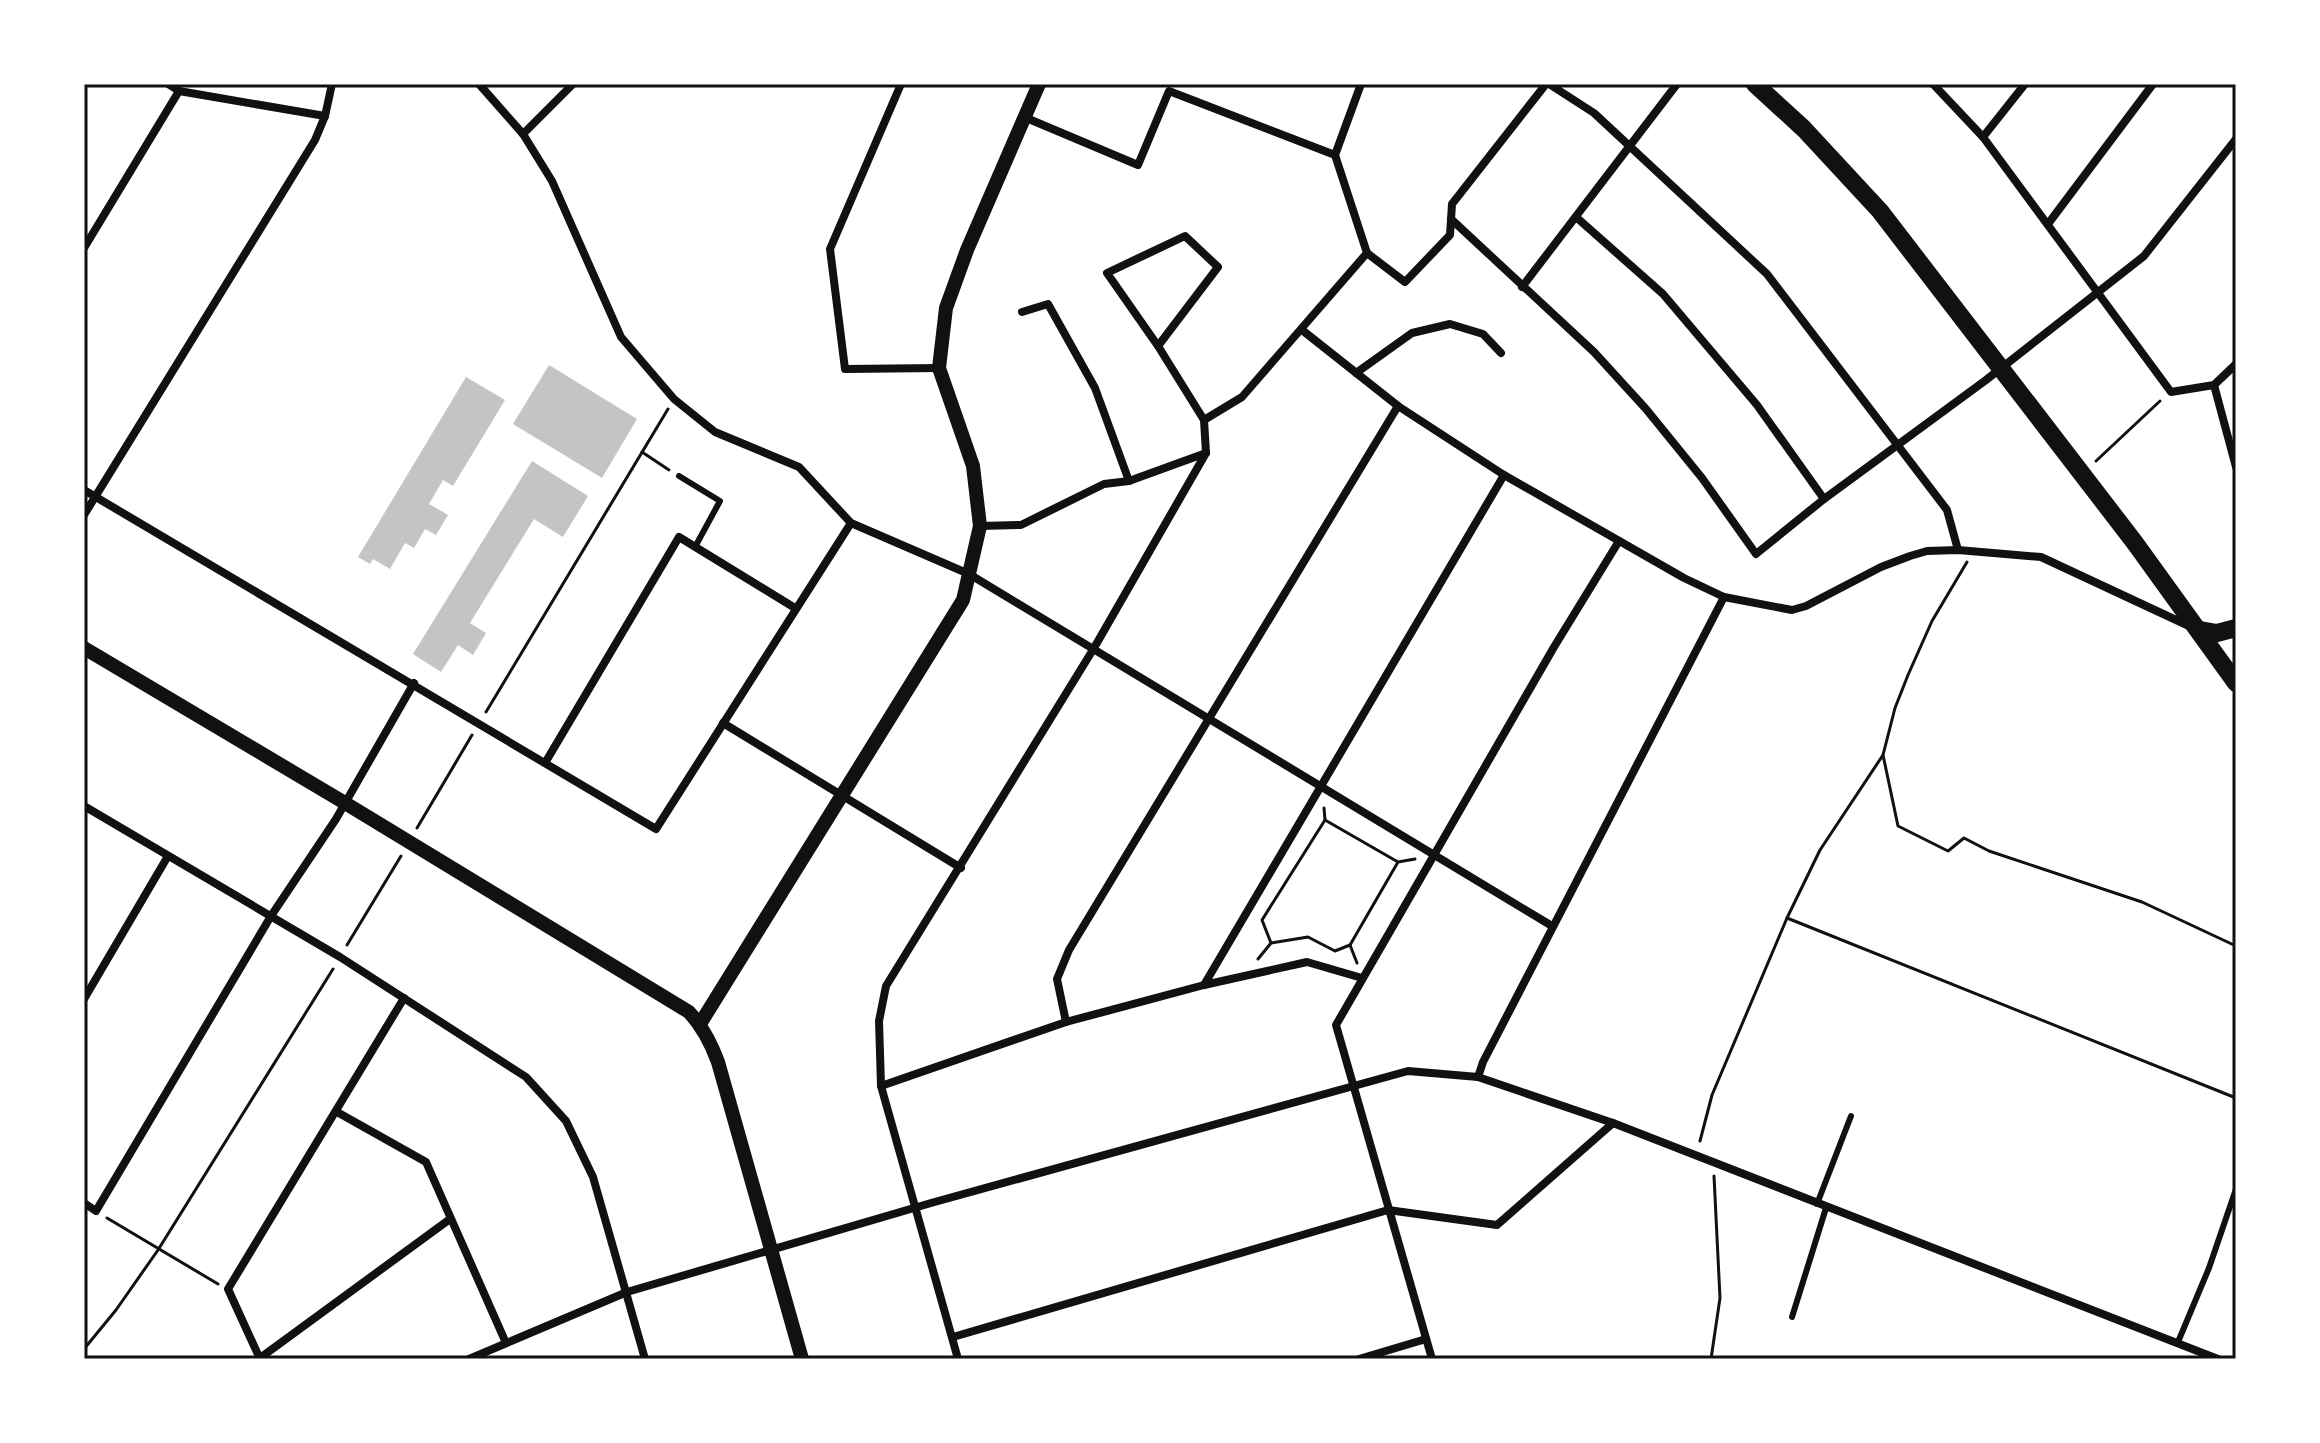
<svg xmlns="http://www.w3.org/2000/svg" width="2320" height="1443" viewBox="0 0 2320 1443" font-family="'Roboto Condensed',sans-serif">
  <rect width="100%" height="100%" fill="#fff"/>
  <g fill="#c4c4c4">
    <polygon points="549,365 637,419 602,478 513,424"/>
    <polygon points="466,377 505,400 453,486 443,480 429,504 448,515 436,535 425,529 414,548 405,543 390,569 373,559 370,564 358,557"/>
    <polygon points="532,461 588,496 563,537 534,519 470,623 486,633 473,655 458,645 441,672 413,654"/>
  </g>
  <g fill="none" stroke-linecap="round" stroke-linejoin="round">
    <g stroke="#111" stroke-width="3">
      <polyline points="642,452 669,470"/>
      <polyline points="2096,461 2160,401"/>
      <polyline points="486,712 668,409"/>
      <polyline points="1883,755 1898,826 1948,851 1964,838 1989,851 2142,902 2236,946"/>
      <polyline points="1324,808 1325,820 1262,920 1271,943 1308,937 1335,951 1350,945"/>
      <polyline points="1325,820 1398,862"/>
      <polyline points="417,828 472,735"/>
      <polyline points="1787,918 2236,1098"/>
      <polyline points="347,945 401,856"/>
      <polyline points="1258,959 1271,943"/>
      <polyline points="1357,963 1350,945 1398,862 1415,859"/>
      <polyline points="1700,1141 1712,1095 1787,918 1820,850 1883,755 1895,708 1908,675 1932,621 1967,562"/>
      <polyline points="107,1218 218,1284"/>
      <polyline points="84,1349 116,1310 158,1250 333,969"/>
      <polyline points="1711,1359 1720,1298 1714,1176"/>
    </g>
    <g stroke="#111" stroke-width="6">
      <polyline points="679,476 720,501 695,547"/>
      <polyline points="1817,1204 1851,1116"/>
      <polyline points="1792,1317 1826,1208"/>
      <polyline points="2178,1342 2209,1268 2236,1189"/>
    </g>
    <g stroke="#111" stroke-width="8">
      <polyline points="168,84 179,91 325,116"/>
      <polyline points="479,84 523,134 552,181 621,337 674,399 715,432 799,467 851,523 969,574 1552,926"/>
      <polyline points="901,84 830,249 845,369 939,368"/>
      <polyline points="1549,84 1594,113 1767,274 1947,510 1958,550"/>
      <polyline points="1933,84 1983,137 2171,392 2214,385 2236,364"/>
      <polyline points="1024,117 1138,165 1169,91 1335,155 1367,253 1242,397 1204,420"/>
      <polyline points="523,134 573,84"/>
      <polyline points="1983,137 2025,84"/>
      <polyline points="1335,155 1361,84"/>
      <polyline points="1576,217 1663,294 1757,405 1824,499"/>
      <polyline points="1451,219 1594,352 1646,409 1702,478 1756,554 1824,499 1986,380 2144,256 2236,139"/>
      <polyline points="2048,224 2153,84"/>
      <polyline points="84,248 179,91"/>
      <polyline points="1367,253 1405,282 1450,235 1452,204 1546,84"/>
      <polyline points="1522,287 1677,84"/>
      <polyline points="1022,312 1048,304 1095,388 1129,481"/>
      <polyline points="1302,330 1398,406 1504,475 1684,578 1724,597 1792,610 1806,606 1881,567 1910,556 1927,551 1958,550 2041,557 2189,626"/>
      <polyline points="1356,373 1412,333 1450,324 1483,334 1501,353"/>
      <polyline points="2214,385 2236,467"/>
      <polyline points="84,490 656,829 851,523"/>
      <polyline points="84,515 315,140 325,116 332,84"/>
      <polyline points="980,526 1021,525 1104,484 1129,481 1206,453"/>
      <polyline points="723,723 961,868"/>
      <polyline points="545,763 679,537 795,608"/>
      <polyline points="84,806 340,957 526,1077 566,1121 593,1177 645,1359"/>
      <polyline points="1204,985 1504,475"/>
      <polyline points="84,999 168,856"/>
      <polyline points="1066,1022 1057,979 1069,950 1398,406"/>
      <polyline points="1478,1077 1483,1062 1724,597"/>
      <polyline points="881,1086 1066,1022 1204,985 1307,962 1362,978"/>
      <polyline points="337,1112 426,1162 506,1343"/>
      <polyline points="84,1203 96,1211 271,916 336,819 414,683"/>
      <polyline points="953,1337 1388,1210 1497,1225 1613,1123"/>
      <polyline points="260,1358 450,1219"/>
      <polyline points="260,1359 228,1289 404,998"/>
      <polyline points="469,1359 627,1292 931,1203 1408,1071 1478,1077 1613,1123 2218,1359"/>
      <polyline points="958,1359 881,1086 879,1021 886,986 1094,648 1206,453 1204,420 1158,346 1107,273 1185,236 1218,267 1158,346"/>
      <polyline points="1359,1359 1426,1339"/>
      <polyline points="1432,1359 1336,1025 1554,647 1619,541"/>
    </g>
    <g stroke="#111" stroke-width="14">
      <path d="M84 648 345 803 689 1012C703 1027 711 1043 718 1062L802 1359"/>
      <polyline points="700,1024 963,600 980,526 973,466 939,368 946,308 967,250 1039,84"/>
    </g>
    <g stroke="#111" stroke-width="18">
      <polyline points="1755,84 1804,129 1880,211 2135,543 2236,683"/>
      <polyline points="2200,630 2217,633 2236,628"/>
    </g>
  </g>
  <rect width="2320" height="1443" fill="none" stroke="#ffffff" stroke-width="172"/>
  <rect x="86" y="86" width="2148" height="1271" fill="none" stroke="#111" stroke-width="3"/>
</svg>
